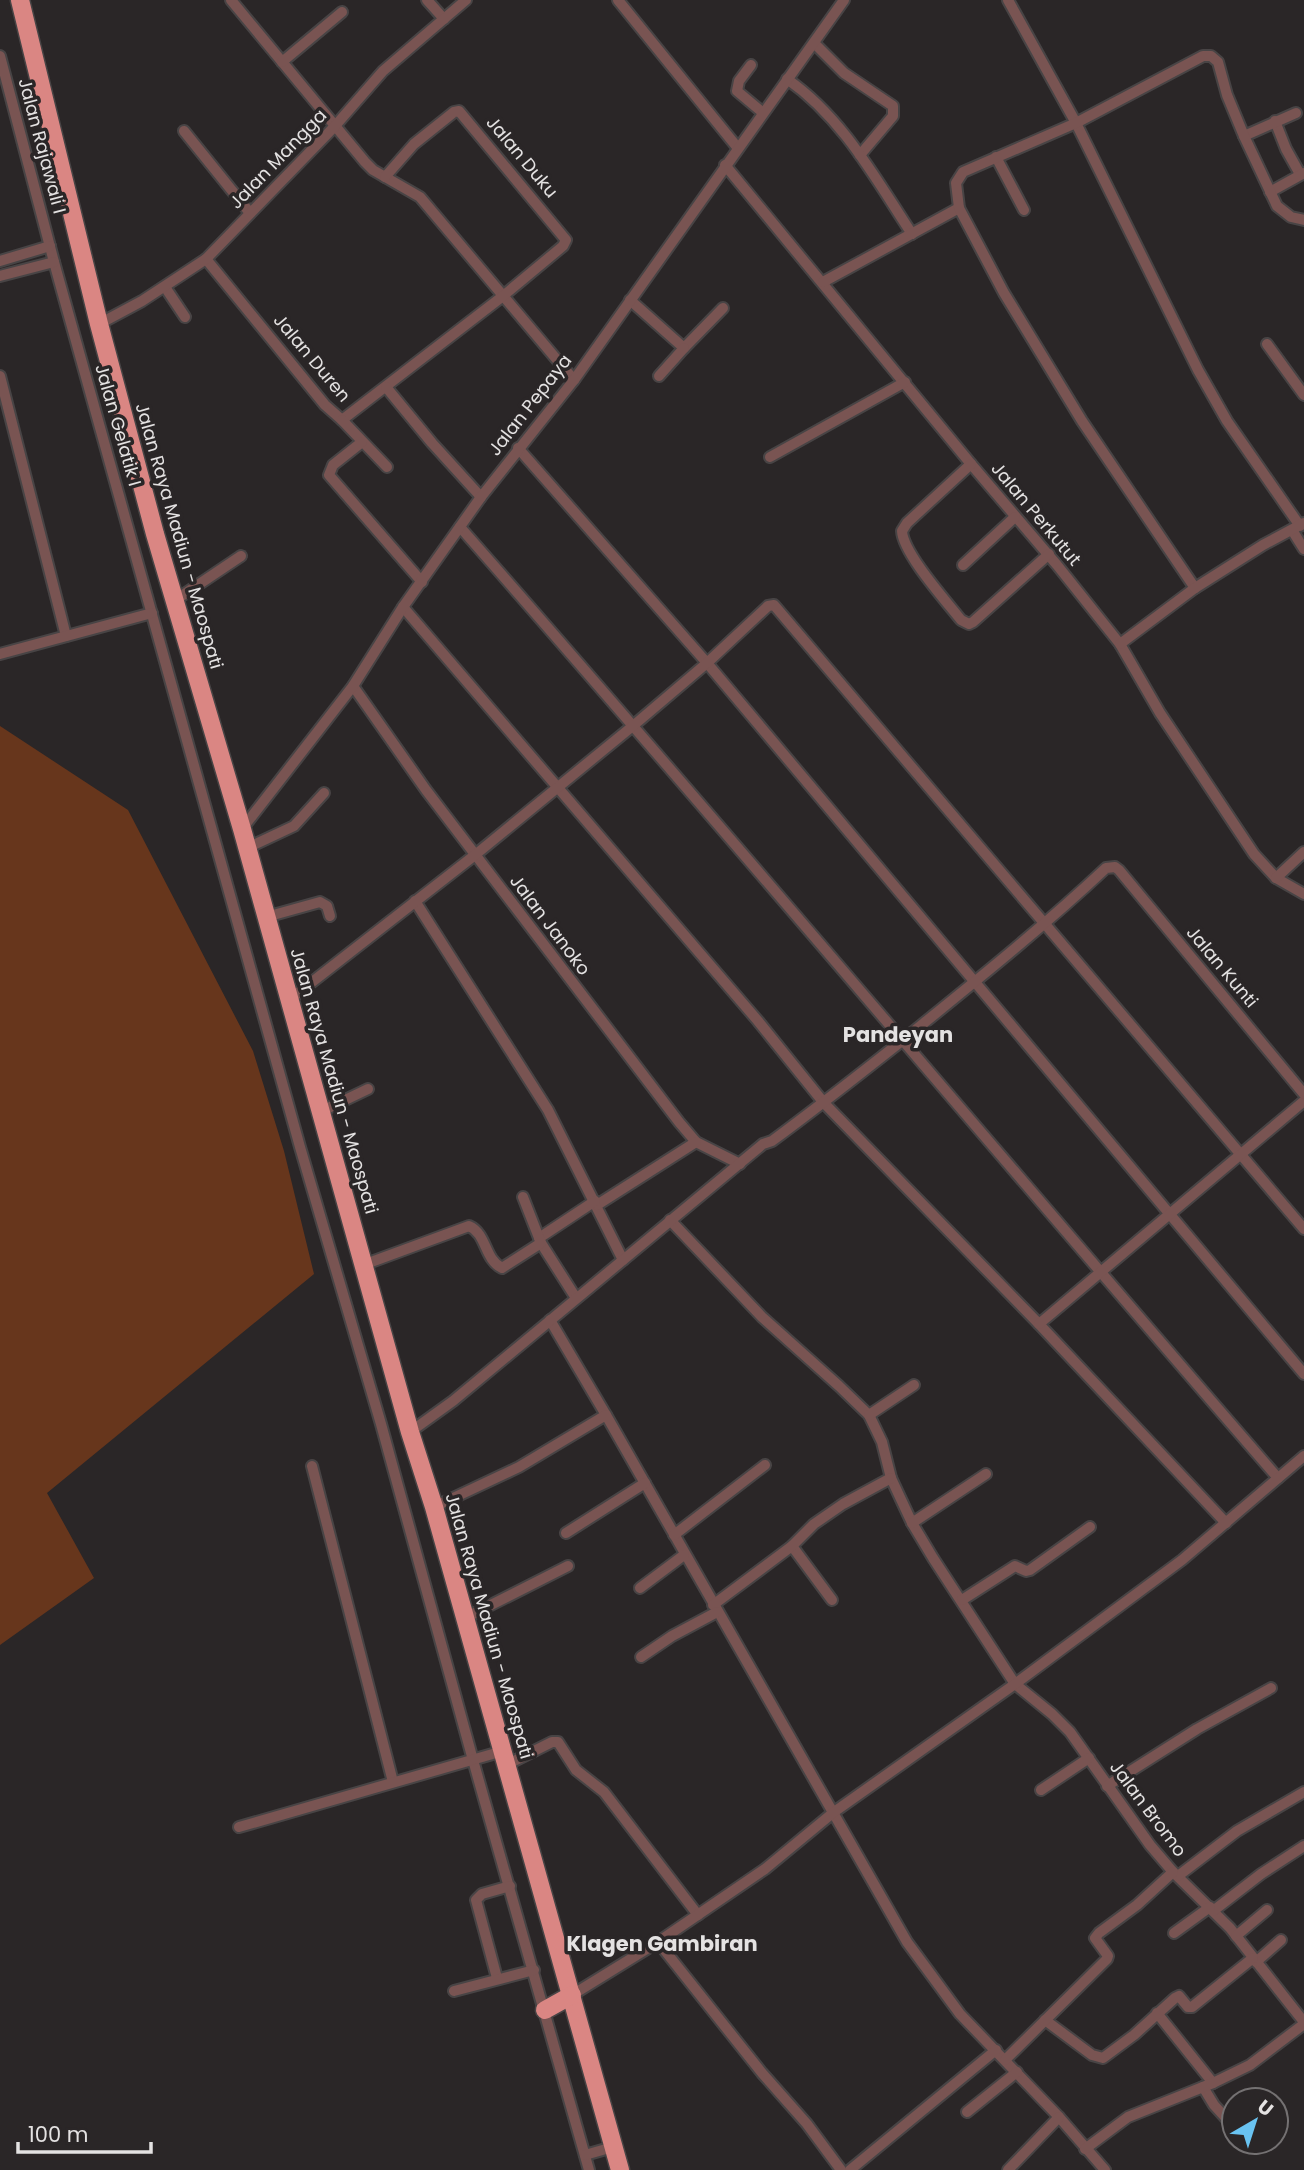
<svg xmlns="http://www.w3.org/2000/svg" width="1304" height="2170" viewBox="0 0 1304 2170" font-family="Poppins,sans-serif">
  <rect width="100%" height="100%" fill="#2a2627"/>
  <polygon fill="#67361c" points="0,726 128,810 253,1051 284,1151 314,1274 47,1493 94,1578 0,1645"/>
  <g fill="none" stroke-linecap="round" stroke-linejoin="round">
    <defs>
      <g id="minor">
        <polyline points="231,0 365,162 373,170 420,197 574,380"/>
        <polyline points="427,0 444,19"/>
        <polyline points="618,0 737,147"/>
        <polyline points="1008,0 1076,123 1198,370 1227,421 1300,526"/>
        <polyline points="814,43 844,73 893,106 893,116 860,155"/>
        <polyline points="0,56 54,262 300,1147 381,1424 473,1760 589,2170"/>
        <polyline points="282,62 342,12"/>
        <polyline points="751,65 739,81 737,91 762,112"/>
        <path d="M787 79C843 118 875 178 912 234"/>
        <polyline points="1275,121 1286,149 1300,174"/>
        <polyline points="184,131 250,213"/>
        <polyline points="1244,136 1296,113"/>
        <polyline points="996,157 1024,210"/>
        <polyline points="725,165 971,464 1057,565 1120,644 1160,713 1254,854 1276,878 1304,894"/>
        <polyline points="1270,192 1304,173"/>
        <polyline points="206,259 325,405 342,420 503,296 563,246 566,240 459,111 454,112 414,144 385,177"/>
        <polyline points="0,261 50,246"/>
        <polyline points="0,276 54,262"/>
        <polyline points="823,282 959,208"/>
        <polyline points="165,287 185,317"/>
        <polyline points="630,300 684,348 723,308"/>
        <polyline points="99,324 142,301 206,259 335,126 383,71 466,0"/>
        <polyline points="1267,344 1304,395"/>
        <polyline points="0,376 66,636"/>
        <polyline points="659,376 684,348"/>
        <polyline points="386,387 432,443 481,497"/>
        <polyline points="342,420 387,467"/>
        <polyline points="362,442 333,465 329,475 422,582"/>
        <polyline points="518,448 707,663 1304,1374"/>
        <polyline points="770,457 905,382"/>
        <path d="M971 464 907 523 902 531C903 553 946 601 961 620L969 624 973 622 1049 554"/>
        <path d="M460 527C736 841 1004 1162 1278 1478"/>
        <polyline points="1292,530 1304,549"/>
        <polyline points="963,565 1015,517"/>
        <polyline points="1195,588 1082,421 1004,293 959,208 956,183 963,172 1076,123 1203,56 1211,56 1218,62 1227,95 1244,136 1277,206 1291,217 1304,220"/>
        <polyline points="174,601 241,556"/>
        <polyline points="403,607 758,1021 824,1103 1039,1324 1226,1523"/>
        <polyline points="1120,644 1195,588 1263,545 1304,523"/>
        <polyline points="0,654 152,613"/>
        <polyline points="353,686 426,790 679,1122 696,1142 740,1164"/>
        <polyline points="242,829 353,686 403,607 481,497 574,380 844,0"/>
        <polyline points="247,848 294,826 324,793"/>
        <polyline points="1276,878 1304,852"/>
        <polyline points="415,901 548,1110 623,1260"/>
        <polyline points="266,917 320,902 327,906 330,916"/>
        <polyline points="289,1000 475,855 634,725 707,663 768,606 774,605 1304,1229"/>
        <polyline points="320,1112 368,1089"/>
        <polyline points="597,1205 696,1142"/>
        <polyline points="670,1220 762,1317 839,1386 869,1415 882,1442 891,1478 912,1523 933,1558 1015,1684 1052,1714 1070,1732 1150,1845 1173,1872 1230,1928 1304,2022"/>
        <polyline points="539,1238 595,1201"/>
        <polyline points="541,1243 576,1298"/>
        <path d="M363 1265 469 1226C487 1234 484 1259 502 1268L541 1243 523 1197"/>
        <polyline points="550,1320 606,1415"/>
        <polyline points="1039,1324 1304,1101"/>
        <polyline points="869,1415 914,1385"/>
        <path d="M410 1432 453 1401 763 1144 772 1141C817 1108 860 1074 903 1040 972 984 1041 929 1106 868L1115 867 1119 870 1304 1094"/>
        <polyline points="312,1466 393,1782"/>
        <polyline points="434,1507 519,1467 606,1415 907,1942 960,2014 1059,2117 1105,2170"/>
        <polyline points="912,1523 986,1474"/>
        <polyline points="566,1533 645,1483"/>
        <polyline points="674,1535 765,1465"/>
        <polyline points="792,1546 832,1600"/>
        <polyline points="640,1588 684,1555"/>
        <polyline points="962,1600 1015,1566 1026,1571 1030,1570 1090,1527"/>
        <polyline points="713,1605 792,1546 814,1524 843,1504 891,1478"/>
        <polyline points="465,1618 568,1566"/>
        <polyline points="641,1657 672,1636 717,1612"/>
        <polyline points="506,1765 552,1742 558,1742 576,1770 604,1792 698,1915"/>
        <polyline points="1107,1786 1197,1729 1271,1688"/>
        <polyline points="1041,1790 1089,1758"/>
        <polyline points="239,1827 503,1751"/>
        <polyline points="1178,1876 1237,1831 1304,1792"/>
        <polyline points="1213,1911 1261,1874 1304,1846"/>
        <polyline points="1174,1933 1210,1907"/>
        <polyline points="1236,1936 1267,1910"/>
        <polyline points="658,1942 762,2073 807,2124 841,2170"/>
        <polyline points="1256,1962 1281,1940"/>
        <polyline points="497,1978 476,1900 482,1894 510,1886"/>
        <polyline points="454,1991 534,1970"/>
        <polyline points="572,1995 658,1942 765,1869 834,1812 1015,1684 1182,1560 1304,1456"/>
        <polyline points="1157,2013 1213,2083"/>
        <polyline points="1045,2020 1092,2055 1103,2058 1134,2035 1175,1998 1179,1996 1188,2007 1192,2007 1253,1958"/>
        <polyline points="1005,2060 1107,1959 1108,1956 1095,1938 1099,1933 1137,1905 1173,1872"/>
        <polyline points="1203,2087 1214,2105 1234,2127"/>
        <polyline points="967,2112 1017,2072"/>
        <polyline points="1085,2149 1128,2117 1213,2083 1250,2065 1304,2024"/>
        <polyline points="585,2155 613,2147"/>
        <polyline points="850,2170 996,2050"/>
        <polyline points="1008,2170 1059,2117"/>
      </g>
      <g id="trunk">
        <polyline points="20,0 99,324 155,534 242,829 410,1432 434,1507 620,2170"/>
        <polyline points="545,2010 572,1995"/>
      </g>
    </defs>
    <use href="#minor" stroke="#484445" stroke-width="14"/>
    <use href="#trunk" stroke="#484445" stroke-width="21"/>
    <use href="#minor" stroke="#795452" stroke-width="10"/>
    <use href="#trunk" stroke="#da8683" stroke-width="18"/>
  </g>
  <g text-anchor="middle" stroke-width="7" stroke-linejoin="round" paint-order="stroke">
    <g font-size="18" fill="#e4e2e2" stroke="#2a2627">
      <text transform="translate(42 146) rotate(75)" y="6">Jalan Rajawali I</text>
      <text transform="translate(522 157) rotate(50)" y="6">Jalan Duku</text>
      <text transform="translate(278 159) rotate(-46)" y="6">Jalan Mangga</text>
      <text transform="translate(312 358) rotate(50)" y="6">Jalan Duren</text>
      <text transform="translate(530 405) rotate(-52)" y="6">Jalan Pepaya</text>
      <text transform="translate(118 425) rotate(74)" y="6">Jalan Gelatik I</text>
      <text transform="translate(1036 514) rotate(50)" y="6">Jalan Perkutut</text>
      <text transform="translate(179 536) rotate(74)" y="6">Jalan Raya Madiun - Maospati</text>
      <text transform="translate(550 925) rotate(53)" y="6">Jalan Janoko</text>
      <text transform="translate(1222 967) rotate(50)" y="6">Jalan Kunti</text>
      <text transform="translate(334 1081) rotate(74)" y="6">Jalan Raya Madiun - Maospati</text>
      <text transform="translate(489 1626) rotate(74)" y="6">Jalan Raya Madiun - Maospati</text>
      <text transform="translate(1148 1809) rotate(53)" y="6">Jalan Bromo</text>
    </g>
    <g font-size="21" font-weight="bold" fill="#e4e2e2" stroke="#2a2627">
      <text x="898" y="1042">Pandeyan</text>
      <text x="662" y="1951">Klagen Gambiran</text>
    </g>
  </g>
  <g transform="translate(1255 2121) rotate(39)"><circle r="33" fill="#2a2627" stroke="#747172" stroke-width="2"/>
  <path d="M0-5L12 26L0 18L-12 26Z" fill="#69c3f1"/>
  <text y="-10" font-size="19" font-weight="bold" text-anchor="middle" fill="#e4e2e2">U</text>
  </g>
  <path d="M18 2142v10h133v-10" fill="none" stroke="#e4e2e2" stroke-width="3.5"/>
  <text x="28" y="2142" font-size="21" fill="#e4e2e2" stroke="#2a2627" stroke-width="5" paint-order="stroke">100 m</text>
</svg>
